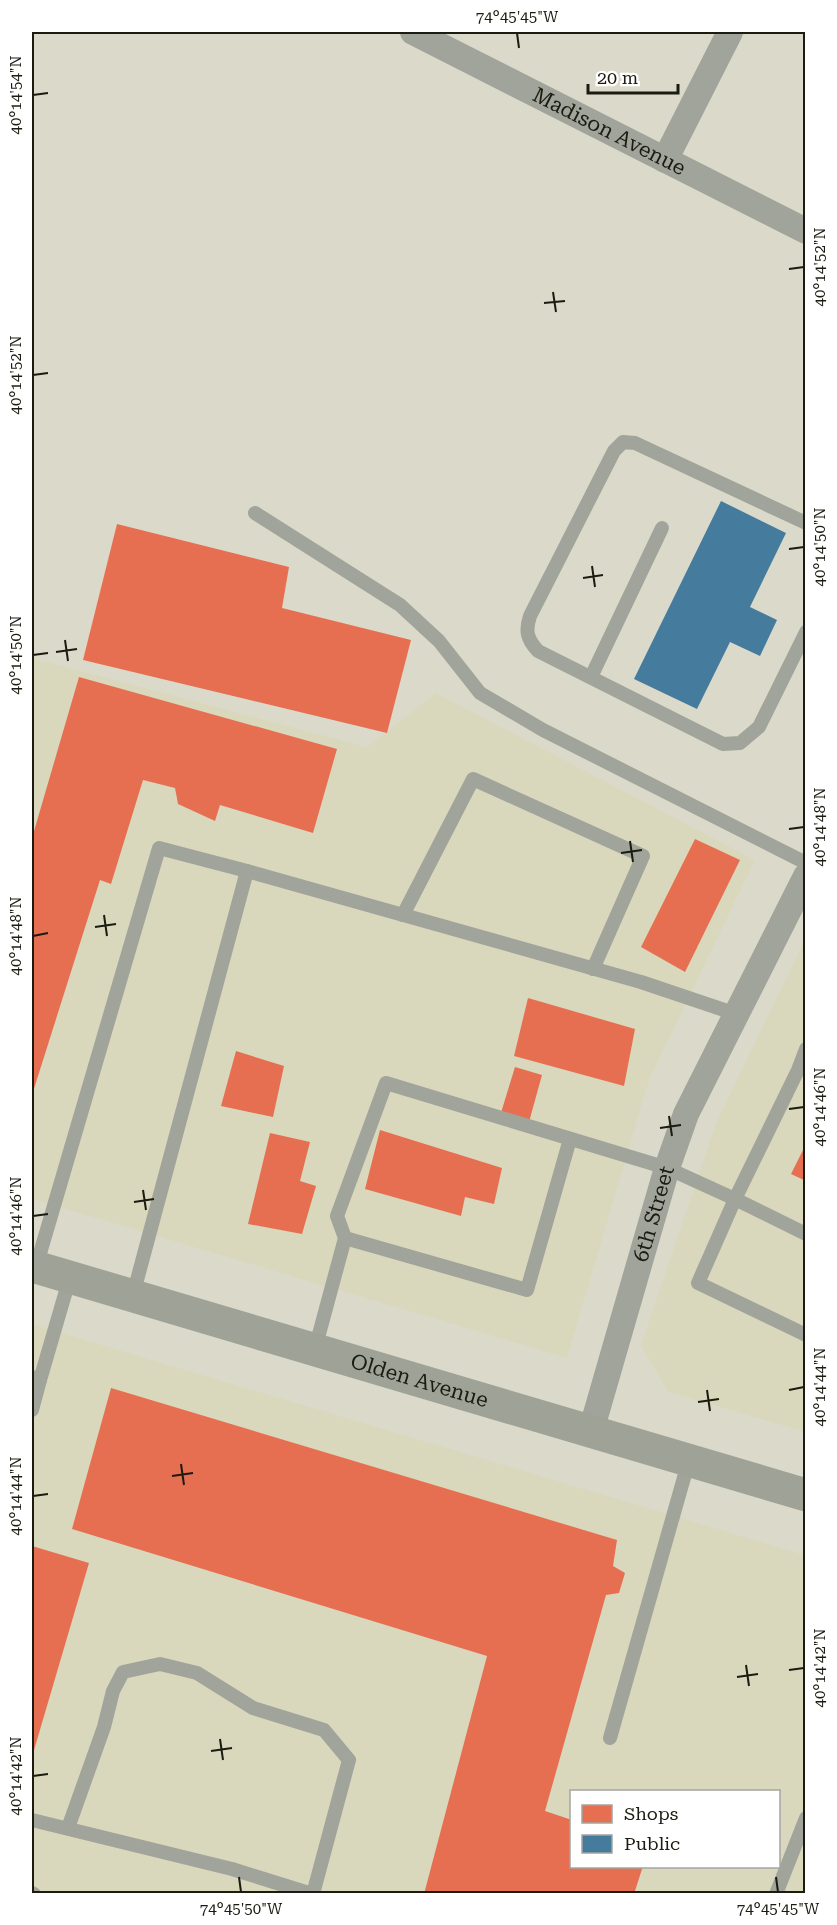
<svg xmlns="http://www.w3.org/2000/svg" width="837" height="1925" viewBox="0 0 837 1925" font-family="'Roboto Serif',serif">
  <rect width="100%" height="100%" fill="#dbdaca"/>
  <g fill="#d9d8bd" fill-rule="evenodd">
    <polygon points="32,658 367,747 436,693 755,860 649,1080 567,1358 32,1199"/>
    <polygon points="805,939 805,1432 668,1392 641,1345 716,1123"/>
    <path d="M32 1324 805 1555V1893H32ZM572 1792H778V1866H572Z"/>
  </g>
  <g fill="#e76f51">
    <polygon points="117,524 289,567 282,608 411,640 387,733 83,660"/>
    <polygon points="79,677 337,749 313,833 220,805 215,821 178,804 175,788 143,780 111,884 100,880 32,1095 32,838"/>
    <polygon points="695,839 740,860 685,972 641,947"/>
    <polygon points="528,998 635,1029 624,1086 514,1056"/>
    <polygon points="236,1051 284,1066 273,1117 221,1106"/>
    <polygon points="515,1067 542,1075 529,1122 500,1116"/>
    <polygon points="380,1130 502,1168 494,1204 465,1197 461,1216 365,1189"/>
    <polygon points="270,1133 310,1142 300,1181 316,1186 302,1234 248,1224"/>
    <polygon points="806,1144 806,1181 791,1174"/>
    <polygon points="111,1388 617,1540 613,1566 625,1573 619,1593 606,1595 545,1811 572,1820 572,1866 643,1866 634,1894 424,1894 487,1656 72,1529"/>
    <polygon points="32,1546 89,1563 32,1757"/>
  </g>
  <polygon fill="#457b9d" points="721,501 786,533 750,607 777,620 760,656 730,642 697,709 634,679"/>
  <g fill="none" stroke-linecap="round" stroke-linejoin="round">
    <g stroke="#a0a49a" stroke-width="14">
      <polyline points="255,513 400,605 439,641 480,693 543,730 806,863"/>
      <path d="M806 523 635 443 623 442 614 451 530 616C525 631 527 639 538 651L723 744 740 743 759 727 806 632"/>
      <polyline points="591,677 662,528"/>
      <polyline points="403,915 473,779 643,856 593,969"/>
      <polyline points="806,1049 798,1070 735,1199 698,1283 806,1335"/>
      <polyline points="345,1238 527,1290 570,1139"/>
      <polyline points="36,1267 159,848 247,871 641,982 736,1014"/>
      <polyline points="133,1295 247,871"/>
      <polyline points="315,1349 345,1238 337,1216 386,1083 667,1168 735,1199 806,1234"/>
      <polyline points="32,1377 40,1380 70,1277"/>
      <polyline points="32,1410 40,1380"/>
      <polyline points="610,1738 689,1460"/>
      <polyline points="32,1820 232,1869 312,1894"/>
      <polyline points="68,1828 104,1727 113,1691 123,1672 160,1664 197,1673 253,1708 324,1730 349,1760 313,1894"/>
      <polyline points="32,1893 34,1894"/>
      <polyline points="776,1894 806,1818"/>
    </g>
    <g stroke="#a0a49a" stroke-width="26">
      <path id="s1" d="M413 32 806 231"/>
      <polyline points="665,160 730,32"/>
      <path id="s2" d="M591 1431 667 1168 686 1114 806 876"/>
    </g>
    <path stroke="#9fa397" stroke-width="33" id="s3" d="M32 1266 806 1495"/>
  </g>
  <path fill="none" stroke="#1b1b11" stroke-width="2" d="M517 33 519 48M33 95 48 93M789 269 804 267M553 292 556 312M544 303 565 301M33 375 48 373M789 549 804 547M592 566 595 587M583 578 603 575M65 640 68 661M56 652 77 649M33 655 48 653M789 829 804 827M630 841 633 862M621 853 642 850M104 915 107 936M95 927 116 924M33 936 48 933M789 1109 804 1107M669 1116 672 1136M660 1128 681 1125M143 1190 146 1210M134 1202 154 1199M33 1216 48 1214M707 1390 710 1411M789 1390 804 1387M698 1402 719 1399M181 1464 184 1485M172 1476 193 1473M33 1496 48 1494M746 1665 749 1686M789 1670 804 1668M737 1677 758 1674M220 1739 223 1760M211 1751 232 1748M33 1776 48 1774M239 1877 241 1892M776 1877 778 1892"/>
  <g text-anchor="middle" stroke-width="6" stroke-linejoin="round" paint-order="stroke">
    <g font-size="21" fill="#1b1b11" stroke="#fff">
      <text dy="7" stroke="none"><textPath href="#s1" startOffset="220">Madison Avenue</textPath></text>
      <text dy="7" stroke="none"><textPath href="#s2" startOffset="226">6th Street</textPath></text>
      <text dy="7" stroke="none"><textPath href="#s3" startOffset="404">Olden Avenue</textPath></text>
    </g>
  </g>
  <rect width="837" height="1925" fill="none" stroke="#ffffff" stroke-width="66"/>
  <rect x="570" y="1790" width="210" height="78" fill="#ffffff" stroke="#a4a4a0" stroke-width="1.5"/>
  <rect x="582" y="1805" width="30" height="18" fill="#e76f51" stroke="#a4a4a0" stroke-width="1.5"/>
  <text x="624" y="1820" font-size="18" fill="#1b1b11">Shops</text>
  <rect x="582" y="1835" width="30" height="18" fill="#457b9d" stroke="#a4a4a0" stroke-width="1.5"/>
  <text x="624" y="1850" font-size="18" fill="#1b1b11">Public</text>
  <path d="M588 84v9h90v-9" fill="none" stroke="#1b1b11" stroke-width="3"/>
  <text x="597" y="84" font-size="18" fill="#1b1b11" stroke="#ffffff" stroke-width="4.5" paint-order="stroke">20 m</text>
  <rect x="33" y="33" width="771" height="1859" fill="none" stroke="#1b1b11" stroke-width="2"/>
  <g font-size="15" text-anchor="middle" fill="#1b1b11">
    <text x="517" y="22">74°45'45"W</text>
    <text transform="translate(16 95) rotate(-90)" y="5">40°14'54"N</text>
    <text transform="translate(820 267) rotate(-90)" y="5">40°14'52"N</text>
    <text transform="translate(16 375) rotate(-90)" y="5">40°14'52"N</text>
    <text transform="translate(820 547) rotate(-90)" y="5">40°14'50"N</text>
    <text transform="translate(16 655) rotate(-90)" y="5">40°14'50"N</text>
    <text transform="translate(820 827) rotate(-90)" y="5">40°14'48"N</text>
    <text transform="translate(16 936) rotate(-90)" y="5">40°14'48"N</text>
    <text transform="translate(820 1107) rotate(-90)" y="5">40°14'46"N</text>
    <text transform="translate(16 1216) rotate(-90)" y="5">40°14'46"N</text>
    <text transform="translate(820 1387) rotate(-90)" y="5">40°14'44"N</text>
    <text transform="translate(16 1496) rotate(-90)" y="5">40°14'44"N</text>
    <text transform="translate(820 1668) rotate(-90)" y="5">40°14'42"N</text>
    <text transform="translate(16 1776) rotate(-90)" y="5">40°14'42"N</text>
    <text x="241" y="1914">74°45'50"W</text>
    <text x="778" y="1914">74°45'45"W</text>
  </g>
</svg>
